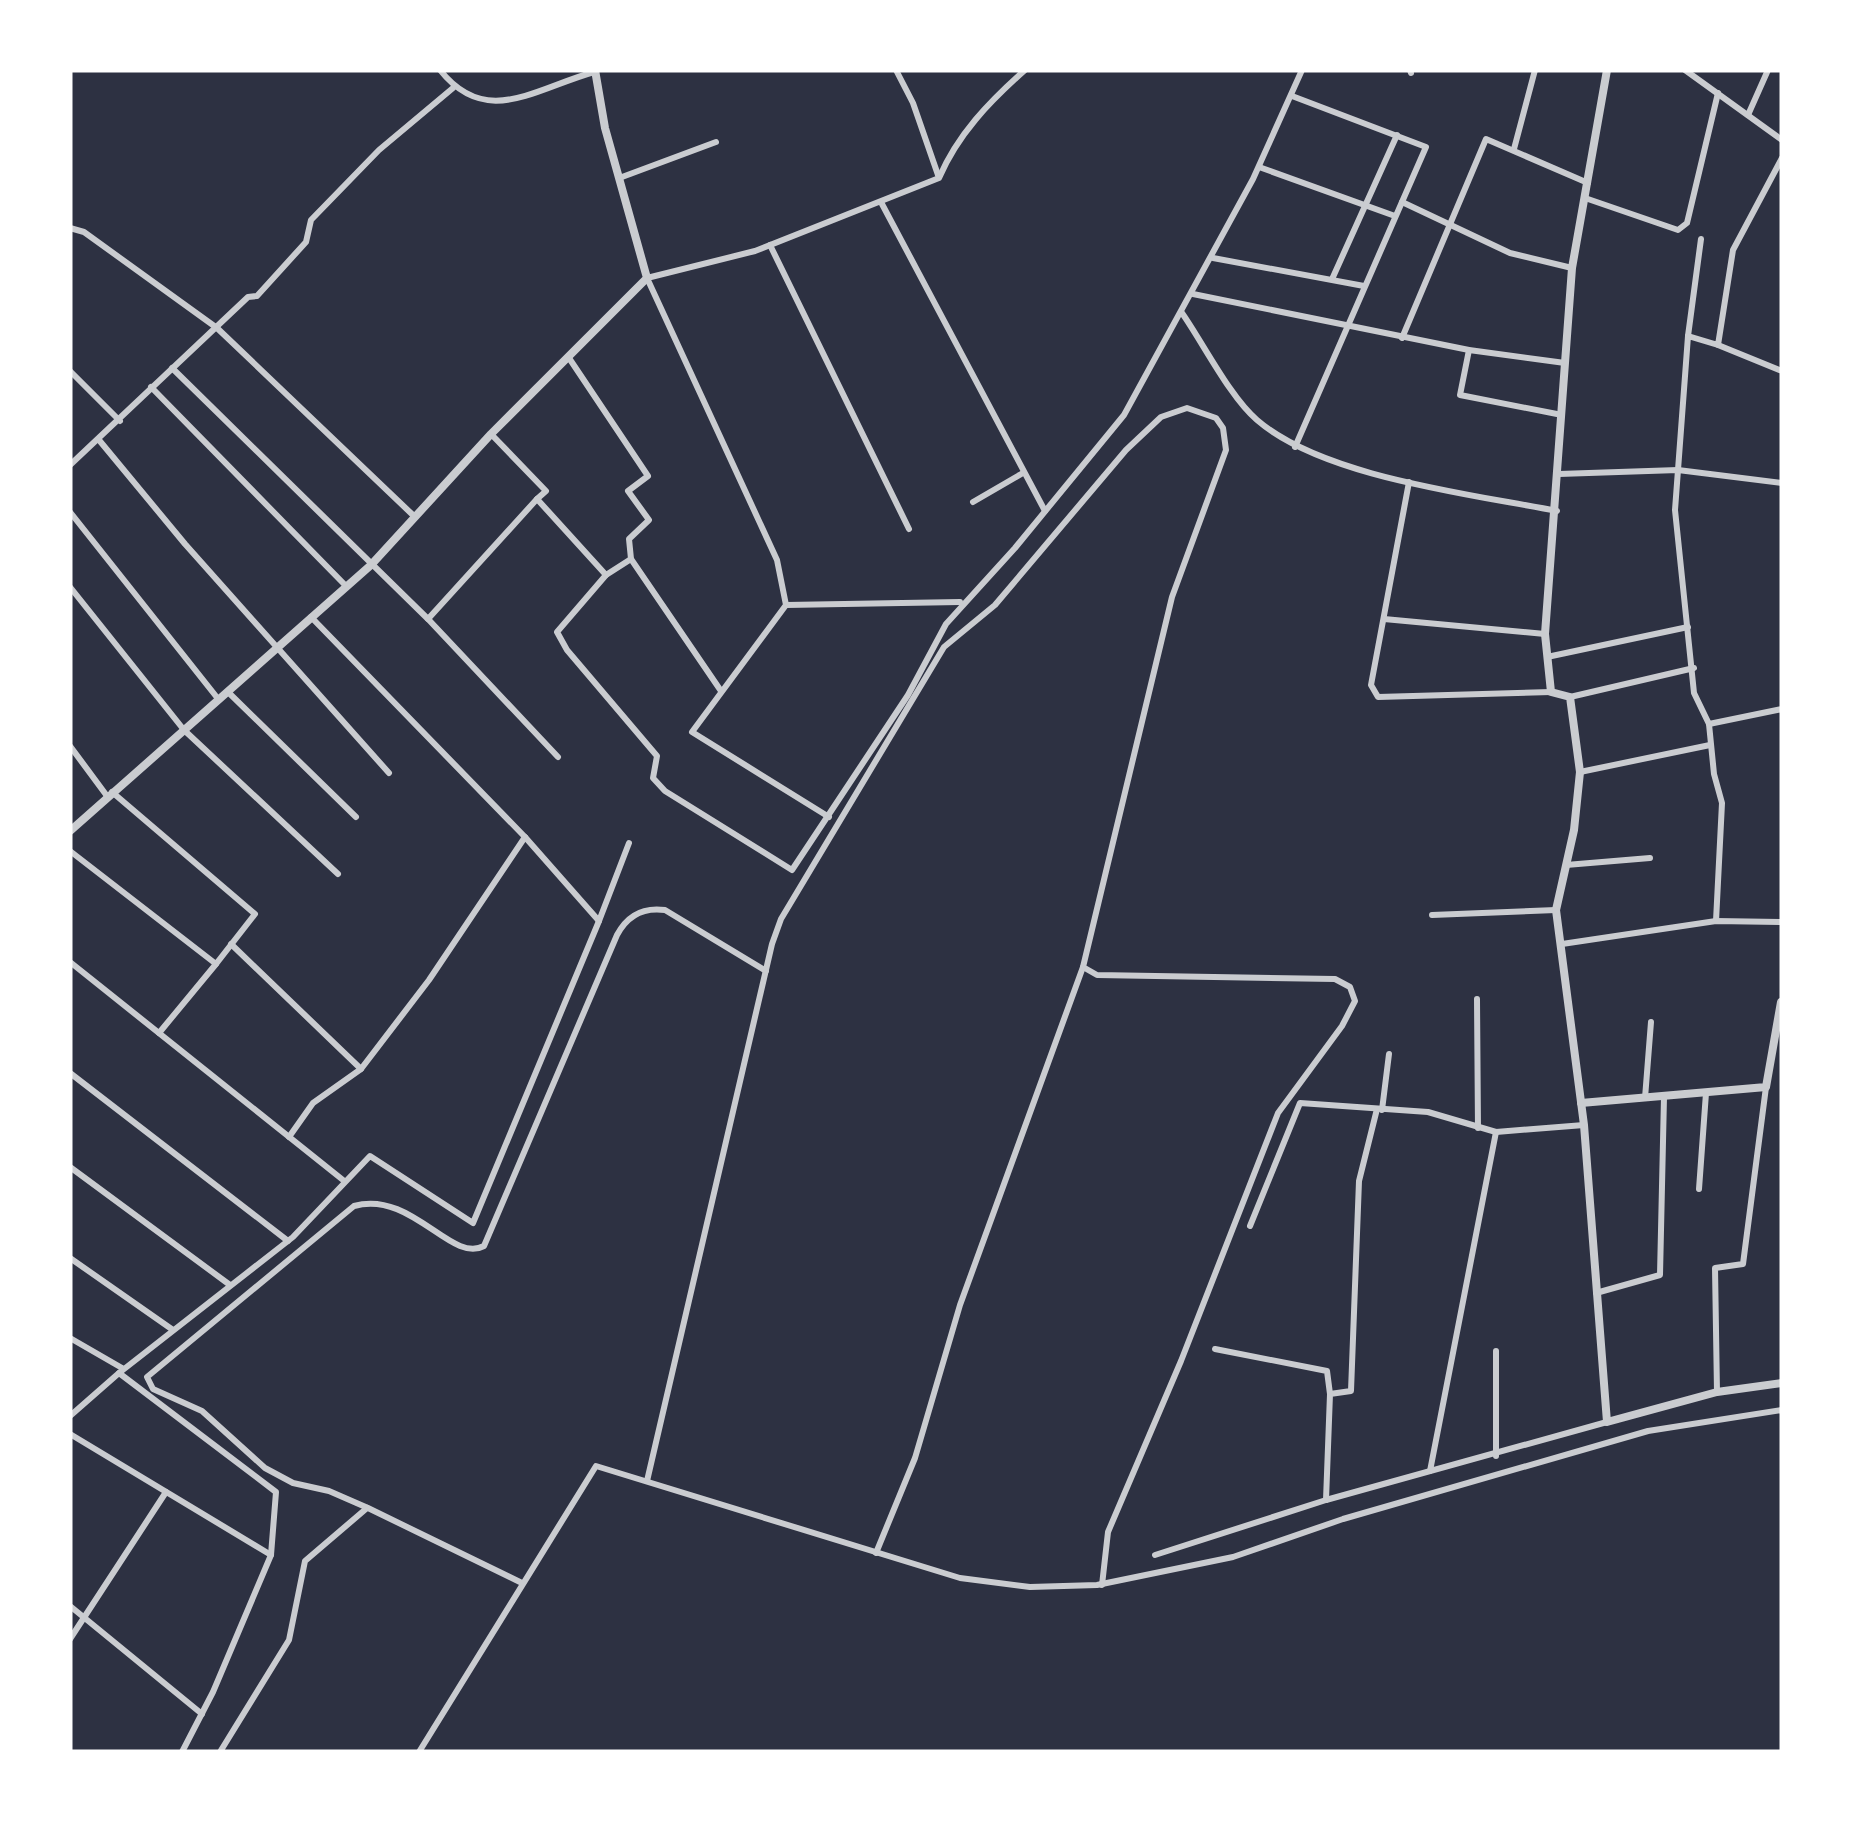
<svg xmlns="http://www.w3.org/2000/svg" width="1852" height="1822" viewBox="0 0 1852 1822" font-family="'Alegreya Sans',sans-serif">
  <rect width="100%" height="100%" fill="#2d3142"/>
  <g fill="none" stroke-linecap="round" stroke-linejoin="round">
    <g stroke="#caccd0" stroke-width="6">
      <path d="M440 70C486 128 534 89 594 72"/>
      <polyline points="896,70 913,103 938,175"/>
      <polyline points="1410,70 1411,73"/>
      <polyline points="1685,70 1782,140"/>
      <polyline points="1292,96 1426,147 1295,447"/>
      <polyline points="1748,115 1768,70"/>
      <polyline points="1514,149 1535,70"/>
      <polyline points="1259,167 1395,216"/>
      <polyline points="622,177 716,142"/>
      <polyline points="1585,198 1678,230 1687,223 1718,93"/>
      <polyline points="1402,202 1510,253 1572,268"/>
      <polyline points="882,204 1045,511"/>
      <polyline points="70,228 84,232 217,328 415,517"/>
      <polyline points="770,245 909,529"/>
      <polyline points="1213,258 1364,286"/>
      <polyline points="1333,277 1397,135"/>
      <polyline points="1193,294 1469,350 1565,363"/>
      <path d="M1182 313C1203 343 1230 397 1257 420 1323 477 1471 494 1557 511"/>
      <polyline points="1688,336 1701,239"/>
      <polyline points="1402,338 1486,139 1588,183"/>
      <polyline points="1718,345 1782,371"/>
      <polyline points="1469,350 1460,395 1562,415"/>
      <polyline points="569,358 648,476 628,491 649,520 629,539 631,559 721,691"/>
      <polyline points="172,368 428,619 558,757"/>
      <polyline points="70,371 120,421"/>
      <polyline points="151,387 346,586"/>
      <polyline points="491,434 546,491 537,499 606,575 557,632 567,650 657,756 653,778 665,791 792,870 908,695 946,624 1015,548 1124,415 1253,179 1302,70"/>
      <polyline points="99,440 185,544 389,773"/>
      <polyline points="70,465 248,297 257,296 306,242 311,220 379,150 453,88"/>
      <polyline points="1559,474 1678,470 1782,483"/>
      <polyline points="1409,482 1371,685 1378,697 1551,692"/>
      <polyline points="973,502 1023,473"/>
      <polyline points="70,512 219,700"/>
      <polyline points="606,575 631,559"/>
      <polyline points="70,587 184,730 338,874"/>
      <polyline points="786,605 960,602"/>
      <polyline points="311,617 525,837 599,921 629,843"/>
      <polyline points="428,619 537,499"/>
      <polyline points="1384,619 1545,634"/>
      <polyline points="1547,657 1688,627"/>
      <polyline points="228,692 356,817"/>
      <polyline points="1570,697 1694,668"/>
      <polyline points="1709,724 1782,709"/>
      <polyline points="70,746 107,796"/>
      <polyline points="1580,772 1710,745"/>
      <path d="M829 817 692 732 786 605 777 560 647 278 755 251 939 178C958 134 989 102 1025 70"/>
      <polyline points="70,851 216,964 255,914 112,792"/>
      <polyline points="1566,865 1650,858"/>
      <polyline points="1432,915 1556,910"/>
      <polyline points="1716,921 1722,803 1714,774 1709,724 1694,693 1675,510 1688,336 1718,345 1733,250 1782,158"/>
      <polyline points="231,944 361,1069 429,980 525,837"/>
      <polyline points="1562,944 1716,921 1782,922"/>
      <polyline points="70,962 343,1180"/>
      <polyline points="1477,999 1478,1128"/>
      <polyline points="159,1033 216,964"/>
      <polyline points="70,1073 288,1241"/>
      <polyline points="1645,1098 1651,1022"/>
      <polyline points="1382,1110 1389,1054"/>
      <polyline points="289,1137 313,1103 361,1069"/>
      <polyline points="70,1167 230,1285"/>
      <polyline points="1699,1189 1706,1093"/>
      <polyline points="1250,1226 1300,1103 1428,1112 1496,1132 1584,1125"/>
      <polyline points="70,1258 173,1330"/>
      <polyline points="1596,1293 1660,1275 1664,1097"/>
      <polyline points="70,1338 122,1368"/>
      <polyline points="1215,1349 1327,1371 1330,1394"/>
      <polyline points="1717,1392 1715,1268 1743,1264 1766,1087"/>
      <polyline points="70,1416 119,1373"/>
      <polyline points="70,1434 271,1555"/>
      <polyline points="1496,1456 1496,1351"/>
      <polyline points="1430,1471 1496,1132"/>
      <polyline points="647,1481 772,944 781,919 944,647 995,605 1126,450 1161,417 1187,408 1216,418 1223,428 1226,450 1172,597 1083,967 1097,975 1335,979 1350,987 1355,1001 1342,1026 1278,1113 1181,1361 1108,1532 1102,1585"/>
      <polyline points="1326,1500 1330,1394 1351,1391 1359,1181 1377,1109"/>
      <polyline points="876,1553 915,1458 960,1305 1083,967"/>
      <polyline points="1155,1555 1326,1500 1607,1422"/>
      <path d="M522 1583 368 1508 329 1491 293 1483 265 1468 202 1411 153 1389 147 1377 354 1206C412 1190 451 1264 484 1246L617 935C627 916 643 907 665 910L766 971"/>
      <polyline points="70,1606 202,1714"/>
      <polyline points="70,1639 166,1492"/>
      <polyline points="182,1752 213,1692 271,1555 276,1492 119,1373 293,1237 370,1156 473,1223 599,921"/>
      <polyline points="220,1752 289,1640 305,1561 367,1508"/>
      <polyline points="419,1752 596,1466 960,1578 1030,1587 1097,1585 1233,1557 1343,1519 1648,1431 1782,1410"/>
    </g>
    <g stroke="#caccd0" stroke-width="8">
      <polyline points="1607,70 1572,268 1545,634 1551,692 1570,697 1580,772 1574,830 1556,910 1584,1125 1607,1422 1717,1392 1782,1383"/>
      <polyline points="70,831 371,565 491,434 647,278 605,128 595,70"/>
      <polyline points="1581,1103 1766,1087 1781,1002"/>
    </g>
  </g>
  <rect width="1852" height="1822" fill="none" stroke="#ffffff" stroke-width="145"/>
</svg>
